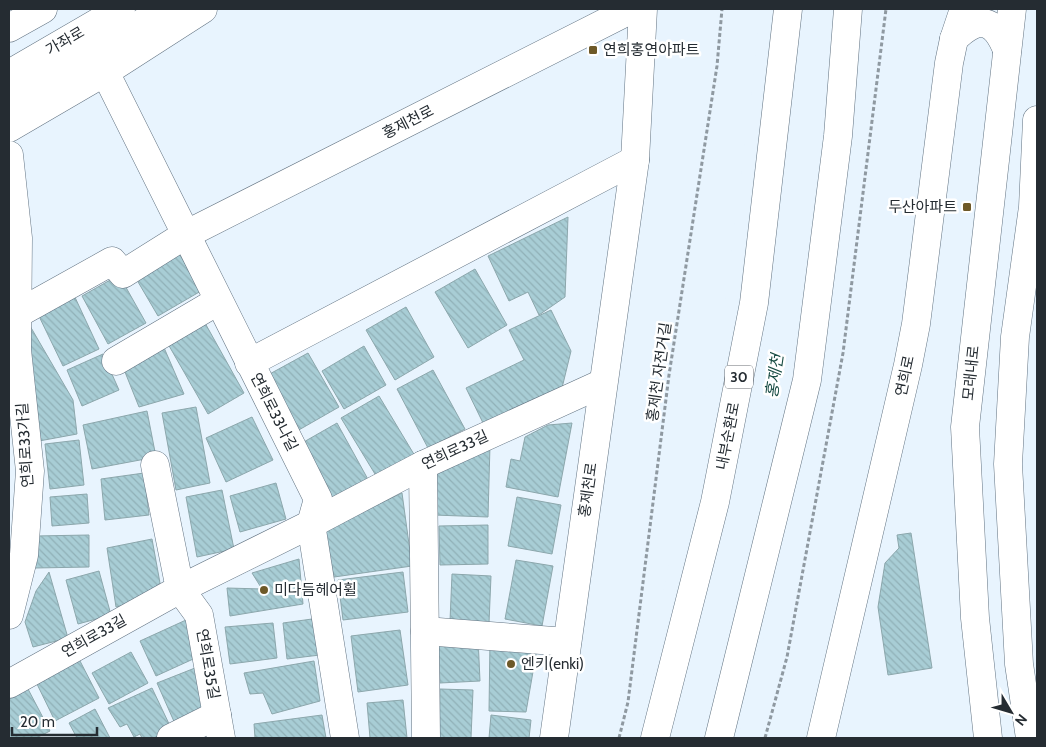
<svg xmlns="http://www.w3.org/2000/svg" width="1046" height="747" viewBox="0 0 1046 747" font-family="Cabin,'Noto Sans KR',sans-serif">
  <defs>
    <pattern id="building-back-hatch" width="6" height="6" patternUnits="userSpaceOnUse" patternTransform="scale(1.25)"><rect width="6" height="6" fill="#a8cdd5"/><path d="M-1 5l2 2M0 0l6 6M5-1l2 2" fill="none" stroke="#90b0b7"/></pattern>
  </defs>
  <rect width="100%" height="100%" fill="#e8f4fe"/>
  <polygon fill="#e8f4fe" points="760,9 864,9 843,208 812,403 766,628 738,738 627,738 655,628 723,317 753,80"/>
  <g fill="url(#building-back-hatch)" stroke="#8ca7ac">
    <polygon points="568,217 565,297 539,315 528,292 509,301 488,256"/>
    <polygon points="177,250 201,291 158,316 134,275"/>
    <polygon points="475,269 507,325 468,348 435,292"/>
    <polygon points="119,275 146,323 108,344 82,296"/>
    <polygon points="73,293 99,349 63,366 36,310"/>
    <polygon points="406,307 434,357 395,380 366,330"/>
    <polygon points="551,310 571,351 562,388 484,425 466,388 524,360 509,330"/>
    <polygon points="26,319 73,400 77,434 39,441"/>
    <polygon points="205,323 244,393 208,414 168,344"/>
    <polygon points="162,343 184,394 139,407 121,362"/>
    <polygon points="364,346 386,385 344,409 322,371"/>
    <polygon points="308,353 339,407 297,431 266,376"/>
    <polygon points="103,354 119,390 82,406 67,370"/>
    <polygon points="433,370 465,429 428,448 397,389"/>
    <polygon points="379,396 415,456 378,479 341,418"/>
    <polygon points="196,407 210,483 176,490 162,413"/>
    <polygon points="147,411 156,457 92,469 83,425"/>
    <polygon points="252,417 273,460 226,482 206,438"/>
    <polygon points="337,423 370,483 329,507 295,447"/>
    <polygon points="572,423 558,497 506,487 511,459 520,461 525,437 548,425"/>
    <polygon points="79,440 84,485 50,489 45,444"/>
    <polygon points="490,445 488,517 434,515 435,472"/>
    <polygon points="144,473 149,515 105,520 101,479"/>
    <polygon points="276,483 286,519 240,532 230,496"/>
    <polygon points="222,490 234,549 197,557 186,497"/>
    <polygon points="402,493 412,566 334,577 324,530"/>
    <polygon points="87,494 89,523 52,526 50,497"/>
    <polygon points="517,497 561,505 552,554 508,546"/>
    <polygon points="488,525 488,564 440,565 439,526"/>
    <polygon points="911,533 932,668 888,675 878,607 885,563 899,548 897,535"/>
    <polygon points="89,535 89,567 35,568 35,536"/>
    <polygon points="152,539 160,583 136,602 116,607 107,548"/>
    <polygon points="299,559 303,604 230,616 227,588 262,589 252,573"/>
    <polygon points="516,560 553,566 542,626 505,619"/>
    <polygon points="99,571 111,615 78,624 66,580"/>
    <polygon points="49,572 68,638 33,647 25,622 36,591"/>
    <polygon points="403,572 408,612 343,620 338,580"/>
    <polygon points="452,574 491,576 489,623 450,621"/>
    <polygon points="312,619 320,655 287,659 283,623"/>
    <polygon points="186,620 202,655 156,676 140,641"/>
    <polygon points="273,623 277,658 230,664 225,627"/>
    <polygon points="400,630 408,685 358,692 351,636"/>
    <polygon points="478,638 480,681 440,683 438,640"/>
    <polygon points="490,640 538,643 526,712 489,711"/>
    <polygon points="131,652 148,683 109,704 92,673"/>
    <polygon points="79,659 99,698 55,721 36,682"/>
    <polygon points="314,661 320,701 272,714 263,693 250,694 244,673"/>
    <polygon points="195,668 205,712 176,726 157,683"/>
    <polygon points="152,688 171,728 154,738 142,738 140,734 134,737 127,724 120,727 108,708"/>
    <polygon points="28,689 50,731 36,738 9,738 9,699"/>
    <polygon points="440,689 473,690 471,738 439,738"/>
    <polygon points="403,700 407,738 370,738 367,703"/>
    <polygon points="95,709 110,738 77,738 69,723"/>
    <polygon points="322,715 326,738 255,738 254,724"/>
    <polygon points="491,715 531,720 529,738 489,738"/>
  </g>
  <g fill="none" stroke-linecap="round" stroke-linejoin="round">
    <defs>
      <g id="minor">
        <polyline points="9,28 43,9"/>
        <polyline points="105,72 318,499 311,524 345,738"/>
        <polyline points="9,128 105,72 203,9"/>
        <polyline points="9,155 18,238 17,350 30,471 24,555 9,615"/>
        <polyline points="17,314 112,261 123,274 185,235 632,9"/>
        <polyline points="116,361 218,301"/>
        <polyline points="249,363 635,160"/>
        <polyline points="155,465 180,589 199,615 221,738"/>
        <polyline points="423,465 426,738"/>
        <polyline points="425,631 567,642"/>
        <polyline points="9,684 180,589 311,524 423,465 603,383"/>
        <polyline points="171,738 217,715"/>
        <polyline points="554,738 635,160 643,9"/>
      </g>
      <g id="major">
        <path d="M954 39C979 14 995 19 1007 50"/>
        <polyline points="9,74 121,9"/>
        <polyline points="9,101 166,9"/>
        <polyline points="821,738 908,365 916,324 949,63 954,39 964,9"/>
        <polyline points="988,738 975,618 965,427 1012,9"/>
        <polyline points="1030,738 1019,664 1008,464 1015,337 1033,207 1037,120"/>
      </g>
      <g id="highway">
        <polyline points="655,738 715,502 754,303 788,9"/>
        <polyline points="719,738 807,380 838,136 848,9"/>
      </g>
    </defs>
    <use href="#minor" stroke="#627382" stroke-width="29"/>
    <use href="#major" stroke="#627382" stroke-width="29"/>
    <use href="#highway" stroke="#627382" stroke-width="29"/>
    <g stroke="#8f99a1" stroke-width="3" stroke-dasharray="4 2.5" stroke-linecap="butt">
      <polyline points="619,738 628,702 669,375 717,66 722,9"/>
      <polyline points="765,738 787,657 843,353 886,9"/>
    </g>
    <use href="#minor" stroke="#fff" stroke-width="28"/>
    <use href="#major" stroke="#fff" stroke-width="28"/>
    <use href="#highway" stroke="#fff" stroke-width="28"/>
  </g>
  <g fill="#6d5928" stroke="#fff" stroke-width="2">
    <rect x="588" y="45" width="10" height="10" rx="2.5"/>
    <rect x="962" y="202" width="10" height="10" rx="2.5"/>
    <circle cx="264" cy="590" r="5"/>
    <circle cx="511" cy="664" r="5"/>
  </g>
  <g text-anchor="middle" stroke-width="5" stroke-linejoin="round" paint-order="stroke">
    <rect fill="#fff" stroke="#666b70" stroke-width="1" x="725" y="365.5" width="28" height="23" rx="4"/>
    <g font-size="14" font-weight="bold" fill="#252c32">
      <text x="739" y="382">30</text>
    </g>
    <g font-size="15" fill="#252c32" stroke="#fff">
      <text transform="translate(65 41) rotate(-30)" y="5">가좌로</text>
      <text transform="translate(408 122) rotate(-27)" y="5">홍제천로</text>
      <text transform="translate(659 372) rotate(-82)" y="5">홍제천 자전거길</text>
      <text transform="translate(971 373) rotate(-84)" y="5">모래내로</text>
      <text transform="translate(905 376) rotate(-78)" y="5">연희로</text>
      <text transform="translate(274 412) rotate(63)" y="5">연희로33나길</text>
      <text transform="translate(728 436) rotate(-79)" y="5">내부순환로</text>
      <text transform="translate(25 445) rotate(-94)" y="5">연희로33가길</text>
      <text transform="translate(455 450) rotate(-25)" y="5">연희로33길</text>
      <text transform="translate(588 490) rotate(-82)" y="5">홍제천로</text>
      <text transform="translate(94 636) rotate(-29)" y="5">연희로33길</text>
      <text transform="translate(208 664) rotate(80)" y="5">연희로35길</text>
    </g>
    <g font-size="15" fill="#252c32" stroke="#fff" text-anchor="start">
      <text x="603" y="55">연희홍연아파트</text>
      <text x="957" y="212" text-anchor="end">두산아파트</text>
      <text x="274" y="595">미다듬헤어휠</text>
      <text x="521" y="669">엔키(enki)</text>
    </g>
    <g font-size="16" font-style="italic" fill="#194d44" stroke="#fff">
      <text transform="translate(774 376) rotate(-82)" y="6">홍제천</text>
    </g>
  </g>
  <rect width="1046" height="747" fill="none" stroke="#252c32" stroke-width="20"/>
  <g transform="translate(1011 712) rotate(128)" stroke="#ffffff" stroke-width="4" paint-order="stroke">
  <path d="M0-4L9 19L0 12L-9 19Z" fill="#252c32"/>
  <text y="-8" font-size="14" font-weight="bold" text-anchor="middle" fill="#252c32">N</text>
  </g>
  <path d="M12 727v8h85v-8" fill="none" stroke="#252c32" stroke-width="2.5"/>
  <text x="20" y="727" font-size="15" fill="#252c32" stroke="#ffffff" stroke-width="4" paint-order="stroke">20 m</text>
</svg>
